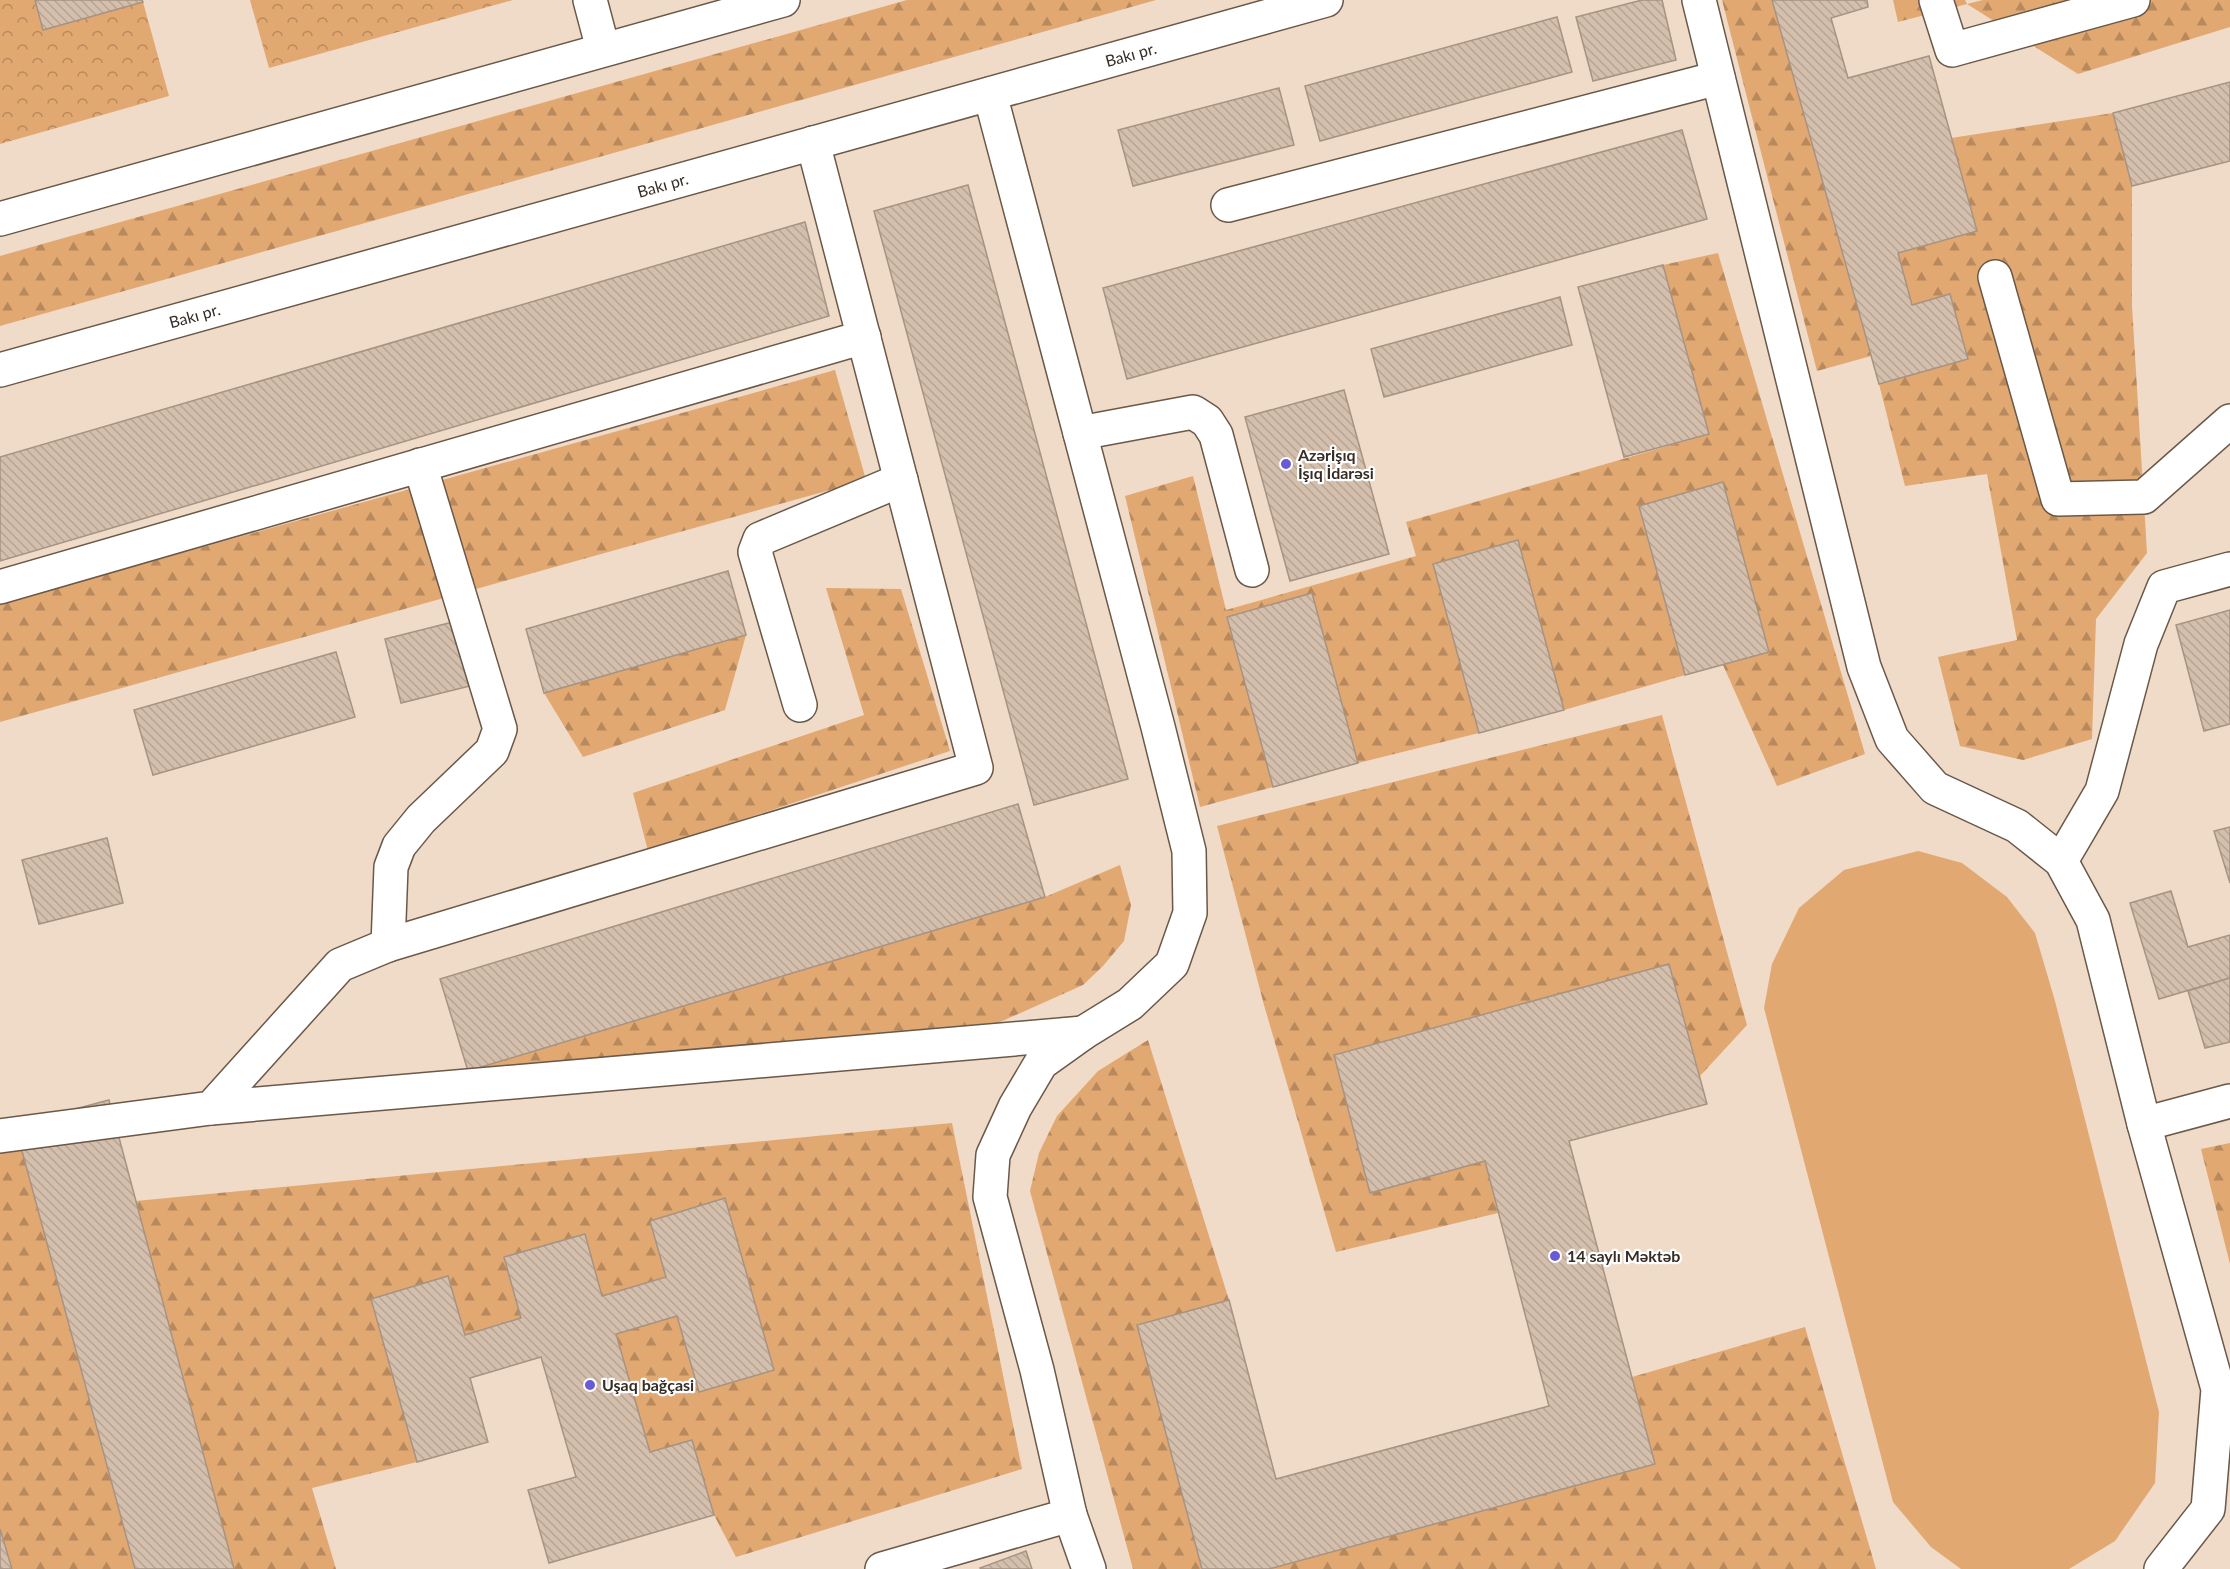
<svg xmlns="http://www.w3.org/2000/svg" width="2230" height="1569" viewBox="0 0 2230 1569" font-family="Lato,sans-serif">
  <defs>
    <pattern id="forest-firs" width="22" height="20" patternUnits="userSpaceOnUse" patternTransform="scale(1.5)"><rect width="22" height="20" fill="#e2a871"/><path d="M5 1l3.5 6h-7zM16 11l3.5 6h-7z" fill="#b8895d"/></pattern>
    <pattern id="park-crowns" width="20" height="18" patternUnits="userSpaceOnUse" patternTransform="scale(1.5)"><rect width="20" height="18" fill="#e2a871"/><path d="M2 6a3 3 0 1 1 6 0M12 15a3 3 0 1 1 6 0" fill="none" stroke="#b8895d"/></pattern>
    <pattern id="building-back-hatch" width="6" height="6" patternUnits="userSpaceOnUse" patternTransform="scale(1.5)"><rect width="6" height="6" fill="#d4bfad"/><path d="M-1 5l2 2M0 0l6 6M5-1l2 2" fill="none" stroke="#b7a495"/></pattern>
  </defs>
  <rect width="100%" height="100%" fill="#f0dac8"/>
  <polygon fill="#e2a871" points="1918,851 1962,863 2007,897 2035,933 2055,1001 2159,1412 2155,1483 2115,1541 2069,1569 1961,1569 1931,1547 1893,1502 1764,1008 1772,964 1799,908 1844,870"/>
  <g fill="url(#forest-firs)">
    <polygon points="907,0 1156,0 0,326 0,256"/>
    <polygon points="1722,0 1772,0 1871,356 1817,371"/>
    <polygon points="1893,0 1965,0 1967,4 1983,0 2230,0 2230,27 2078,74 1967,4 1898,22"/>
    <polygon points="2113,113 2132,186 2132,306 2147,553 2096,619 2092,739 2023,760 1960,746 1938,657 2017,640 1987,474 1905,486 1879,384 1968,359 1950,294 1912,305 1898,253 1977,231 1951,138"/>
    <polygon points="1718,253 1865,754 1777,786 1723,665 1769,651 1723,483 1639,506 1685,675 1564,710 1518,540 1433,564 1479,733 1358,763 1312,594 1228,617 1273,787 1200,807 1125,496 1193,476 1226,610 1416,556 1406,522 1709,434 1663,265"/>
    <polygon points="835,370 866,480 0,722 0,604"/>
    <polygon points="826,588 901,589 950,751 648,851 633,793 864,715"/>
    <polygon points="746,635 725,710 583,757 544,693"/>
    <polygon points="1662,715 1747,1025 1700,1076 1669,964 1334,1055 1370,1193 1485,1161 1498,1213 1336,1252 1264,1005 1217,826"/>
    <polygon points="1120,865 1131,905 1124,941 1103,966 1083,985 935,1051 468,1071 1045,897"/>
    <polygon points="1148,1040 1229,1300 1137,1325 1202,1569 1133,1569 1030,1191 1039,1153 1057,1116 1098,1071"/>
    <polygon points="952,1123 1022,1469 736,1557 714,1515 692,1440 650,1452 616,1334 677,1316 699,1392 774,1370 724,1199 650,1221 666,1277 602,1296 584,1234 504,1257 521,1318 465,1335 448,1277 371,1299 417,1462 312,1488 336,1569 234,1569 136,1201"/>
    <polygon points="15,1125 135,1569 12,1569 0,1529 0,1145"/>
    <polygon points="2230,1143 2230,1264 2201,1149"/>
    <polygon points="1805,1327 1876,1569 1269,1569 1655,1464 1632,1377"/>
  </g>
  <g fill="url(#park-crowns)">
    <polygon points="0,0 35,0 44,30 143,2 169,96 0,144"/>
    <polygon points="250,0 513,0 269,68"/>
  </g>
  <g fill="url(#building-back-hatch)" stroke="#a69381" stroke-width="1.5">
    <polygon points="35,0 142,0 143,2 43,30"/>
    <polygon points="1642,0 1662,0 1676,60 1593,81 1576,17"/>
    <polygon points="1772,0 1867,0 1868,7 1831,18 1848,78 1929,56 1977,231 1898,253 1912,305 1950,294 1968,359 1879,384"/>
    <polygon points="1557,17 1572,72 1320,141 1305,86"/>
    <polygon points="2230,82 2230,161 2132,186 2113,113"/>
    <polygon points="1279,88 1294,145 1133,186 1118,130"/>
    <polygon points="1682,130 1707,219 1127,379 1103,288"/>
    <polygon points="968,185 1128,779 1034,805 874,211"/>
    <polygon points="805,222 829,316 0,561 0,457"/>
    <polygon points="1663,265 1709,434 1624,457 1578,287"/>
    <polygon points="1560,297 1572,345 1384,397 1371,349"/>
    <polygon points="1344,390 1389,554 1290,581 1245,417"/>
    <polygon points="1723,482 1769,652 1685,675 1639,506"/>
    <polygon points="1518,540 1564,710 1479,733 1433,564"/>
    <polygon points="728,571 746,635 544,693 526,629"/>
    <polygon points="1312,593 1358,763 1273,787 1227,617"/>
    <polygon points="2230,610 2230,724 2204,731 2176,625"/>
    <polygon points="469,618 486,682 401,703 385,639"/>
    <polygon points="336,652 355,717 153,775 134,710"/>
    <polygon points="1018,804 1045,897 468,1071 440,979"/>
    <polygon points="2230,827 2230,883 2214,831"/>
    <polygon points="107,838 123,903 39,924 22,860"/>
    <polygon points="2171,891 2188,947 2230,935 2230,978 2159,999 2130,903"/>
    <polygon points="1669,964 1707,1104 1569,1141 1655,1464 1269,1569 1202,1569 1137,1325 1229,1300 1276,1479 1549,1406 1485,1161 1370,1193 1334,1055"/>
    <polygon points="2230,978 2230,1042 2205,1048 2188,991"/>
    <polygon points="109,1100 234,1569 135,1569 15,1125"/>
    <polygon points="725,1198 774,1370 699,1392 677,1316 616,1334 650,1452 692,1440 714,1515 549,1563 528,1490 576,1477 541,1357 470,1378 488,1442 417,1462 371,1299 448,1276 465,1335 521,1318 504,1257 585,1234 602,1296 666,1277 650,1221"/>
    <polygon points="0,1529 12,1569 0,1569"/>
    <polygon points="1026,1551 1032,1569 981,1569 980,1568"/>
  </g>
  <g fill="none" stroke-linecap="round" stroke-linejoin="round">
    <defs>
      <g id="minor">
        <polyline points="590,0 603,49"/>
        <polyline points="1699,0 1864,667 1892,739 1935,788 2017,826 2061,861 2093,920 2144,1124 2230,1101"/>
        <polyline points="1936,0 1952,50 2133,0"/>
        <polyline points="990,94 1158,727 1189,851 1190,913 1172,964 1130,1004 1083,1033 1041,1063 1015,1107 993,1155 990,1197 1037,1370 1070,1515"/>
        <polyline points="1228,205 1718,78"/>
        <polyline points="0,219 783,0"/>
        <polyline points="1995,277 2058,499 2144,497 2230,421"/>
        <path id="s1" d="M0 370 1326 0"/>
        <polyline points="1080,433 1193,412 1207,421 1216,435 1252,570"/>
        <polyline points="0,587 864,337"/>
        <polyline points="800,705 755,552 760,539 901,480"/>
        <polyline points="2061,861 2102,791 2141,644 2164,587 2230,569"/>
        <polyline points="388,945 391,867 399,846 421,819 492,751 500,729 420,465"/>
        <polyline points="211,1108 1083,1033"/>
        <polyline points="2144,1124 2218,1389 2208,1509 2161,1569"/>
        <polyline points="0,1136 211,1108 340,965 388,945 976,768 813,143"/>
        <polyline points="882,1569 1070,1515 1089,1569"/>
      </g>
    </defs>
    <use href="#minor" stroke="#6a5848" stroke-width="36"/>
    <use href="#minor" stroke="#fff" stroke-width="33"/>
  </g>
  <g fill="#685bd4" stroke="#fff" stroke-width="2">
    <circle cx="1286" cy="464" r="6"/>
    <circle cx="1555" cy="1256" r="6"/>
    <circle cx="590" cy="1385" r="6"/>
  </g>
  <g text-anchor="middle" stroke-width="4.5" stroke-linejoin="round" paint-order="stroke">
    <g font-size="16" fill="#352d26" stroke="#fff">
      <text dy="6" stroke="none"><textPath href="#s1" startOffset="1174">Bakı pr.</textPath></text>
      <text dy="6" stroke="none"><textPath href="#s1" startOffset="688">Bakı pr.</textPath></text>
      <text dy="6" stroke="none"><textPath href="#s1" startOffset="202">Bakı pr.</textPath></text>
    </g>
    <g font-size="16" font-weight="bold" fill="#352d26" stroke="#fff" text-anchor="start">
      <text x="1298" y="461">Azərİşıq<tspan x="1298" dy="18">İşıq İdarəsi</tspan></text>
      <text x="1567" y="1262">14 saylı Məktəb</text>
      <text x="602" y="1391">Uşaq bağçasi</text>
    </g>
  </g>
</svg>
